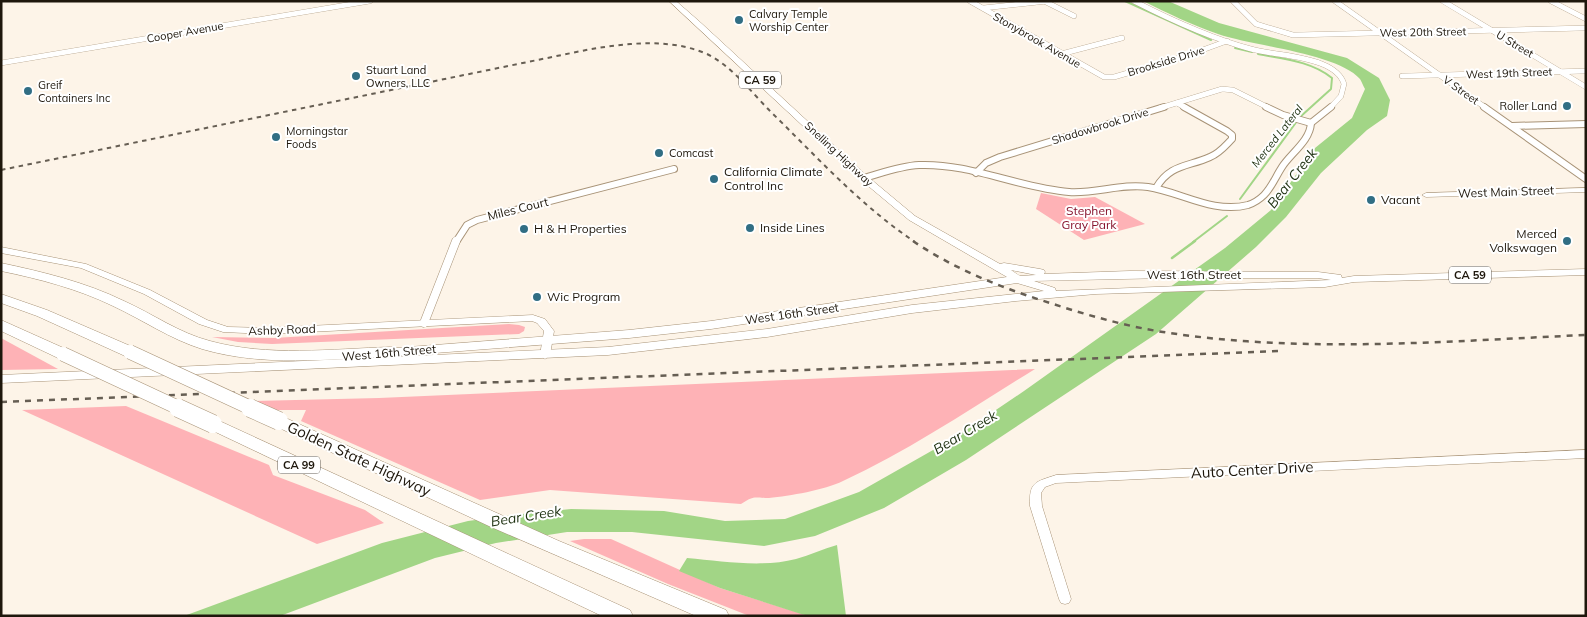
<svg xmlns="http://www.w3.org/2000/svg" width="1587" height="617" viewBox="0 0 1587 617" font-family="Mulish,sans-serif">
  <rect width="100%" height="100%" fill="#fdf4e8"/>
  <g fill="#feb2b6">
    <polygon points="1041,193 1071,199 1095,197 1145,224 1084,240 1036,209"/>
    <polygon points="509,324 519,325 525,327 524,331 519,334 272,344 238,342 212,337 274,338"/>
    <polygon points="1,338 58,369 1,370"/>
    <path d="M1035 369C972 408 910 450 843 481 824 490 790 496 769 498 753 498 755 495 741 504L550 490 480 500 301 421 306 410H272L253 401 379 398Z"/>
    <polygon points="126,406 269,465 273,475 365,510 384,523 317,544 22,410"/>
    <polygon points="584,539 611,539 720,588 809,616 747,615 668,584 570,541"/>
  </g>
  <g fill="#a2d586">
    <path d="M1143 1H1168L1219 23 1347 58 1379 78 1390 100 1387 116 1367 130 1321 173 1286 217 1256 247 1156 334 966 460 884 508 815 536 764 546 632 532H567L496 543 435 558 280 616H184L382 543 468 521 522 514 571 509 664 511 725 521 785 519 859 492 956 437 1024 391 1225 248 1271 210 1315 148 1352 118 1365 89C1363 86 1362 82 1360 79 1337 53 1252 46 1218 34 1192 25 1167 13 1143 1Z"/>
    <path d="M837 545 846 616H809L801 614 720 588 679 571 687 558C722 561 761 568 796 559 810 555 823 549 837 545Z"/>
  </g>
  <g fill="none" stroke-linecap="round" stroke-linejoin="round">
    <g stroke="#a2d586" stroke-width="2">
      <polyline points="1125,1 1211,40"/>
      <polyline points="1235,48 1252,52"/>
      <path d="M1240 199 1300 117 1331 89 1332 78C1311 61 1283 59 1258 54"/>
      <polyline points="1193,242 1227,216"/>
    </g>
    <polyline stroke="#a2d586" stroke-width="2.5" points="1172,258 1195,241"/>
    <defs>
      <g id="minor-far2">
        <polyline points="970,1 1104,77 1114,77 1186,56 1227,41"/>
        <path d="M1134 1C1171 20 1210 38 1251 49 1274 55 1300 55 1322 64 1332 68 1341 74 1344 84L1341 96 1330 108"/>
        <polyline points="1233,1 1256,24 1293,35 1586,28"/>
        <polyline points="1335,1 1486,108"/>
        <polyline points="1443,1 1586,87"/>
        <polyline points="1551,1 1586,19"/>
        <polyline points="1046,2 1074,16"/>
        <polyline points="983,8 1048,1"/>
        <polyline points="1061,54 1122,38"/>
        <polyline points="1,63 370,1"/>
        <polyline points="1402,76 1586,71"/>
        <polyline points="1177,103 1186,108"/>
        <polyline points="1160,108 1222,89 1233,90 1269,108"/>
      </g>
      <g id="minor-far1">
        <polyline points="1266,107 1283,115 1311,123"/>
        <polyline points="1484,107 1586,179"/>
        <polyline points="1512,126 1586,124"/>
        <polyline points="976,173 986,163 1000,157 1164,107"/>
        <path d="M864 178C882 173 900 166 919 165 971 163 1018 188 1069 192 1095 194 1122 183 1148 187 1181 192 1213 214 1248 205 1254 203 1259 200 1264 195 1272 187 1276 176 1282 167 1291 153 1310 141 1311 123L1331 107"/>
        <path d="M1156 188C1170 164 1188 167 1210 157 1220 153 1225 146 1232 139V135L1227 131 1184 107"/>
        <polyline points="456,242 467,225 477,220 674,169"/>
      </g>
      <polyline id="minor" points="424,323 456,241"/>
      <g id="tertiary">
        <polygon points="1586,188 1586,192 1426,197 1422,195 1426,193"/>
        <path d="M1586 450V458L1056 483 1045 487 1041 493 1042 506 1071 599 1069 603 1065 604 1061 603 1059 599 1030 506C1029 482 1035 482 1056 475Z"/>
      </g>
      <polygon id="secondary" points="1,247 86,264 150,290 207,320 228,327 267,328 533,315 545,319 554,331 550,355 545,359 540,355 544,331 537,323 532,321 267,334 223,332 199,324 144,294 81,268 1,253"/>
      <path id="primary" d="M669 1H676L700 22 867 176 915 216 1000 264 1004 263 1040 269 1044 270 1045 272 1044 274 1130 271 1318 272 1341 275 1342 278 1354 276 1586 269V275L1354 282 1325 287 1096 294 1016 301 912 313 767 337 608 355 1 383V375L608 347 767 329 912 305 1044 291 1017 283 711 329 629 338 383 357 379 356 377 353 379 350 383 349 629 330 711 321 1007 277 909 220 861 180ZM1011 270 1036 275 1020 276ZM1168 278H1318L1331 280 1056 291 1055 288 1034 281Z"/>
      <g id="motorway">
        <path d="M1 263C43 272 85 282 124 301 153 314 179 333 210 341 268 357 331 349 391 347L396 348 398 352 396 356 391 357C328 359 263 367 202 349 170 339 143 320 113 306 78 289 40 279 1 271Z"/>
        <polygon points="1,294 47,310 135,348 137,352 135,356 125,356 37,316 1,303"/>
        <polygon points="1,320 68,350 70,354 68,358 58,358 1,331"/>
        <polygon points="279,415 559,541 726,610 729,616 696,616 657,599 491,527 273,425 271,421 273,417"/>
        <polygon points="213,418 630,610 633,616 602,616 207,428 205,424 207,420"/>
      </g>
    </defs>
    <use href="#minor-far2" stroke="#a89377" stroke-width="5.5"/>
    <use href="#minor-far1" stroke="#a89377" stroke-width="8"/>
    <use href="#minor" stroke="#a89377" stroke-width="9"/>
    <use href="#tertiary" stroke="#a89377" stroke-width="1"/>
    <use href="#secondary" stroke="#a89377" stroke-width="1"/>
    <use href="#primary" stroke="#a89377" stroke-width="1"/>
    <use href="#motorway" stroke="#a89377" stroke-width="1"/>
    <use href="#minor-far2" stroke="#fff" stroke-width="5"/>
    <use href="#minor-far1" stroke="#fff" stroke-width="6"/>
    <use href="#minor" stroke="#fff" stroke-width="8"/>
    <use href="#tertiary" fill="#fff" fill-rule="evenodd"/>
    <use href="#secondary" fill="#fff" fill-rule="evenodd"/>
    <use href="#primary" fill="#fff" fill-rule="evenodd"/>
    <use href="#motorway" fill="#fff" fill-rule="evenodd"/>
    <path stroke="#665e53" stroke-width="2" stroke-dasharray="4.5 4.5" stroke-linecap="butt" d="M1 170 591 49C629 43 670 38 707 54 732 66 752 93 771 112 817 157 861 206 915 242"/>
    <g stroke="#665e53" stroke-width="2.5" stroke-dasharray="6 6" stroke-linecap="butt">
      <path d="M913 241C954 269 1002 288 1050 303 1087 315 1125 326 1163 332 1303 354 1446 341 1586 335"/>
      <polyline points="1,402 1278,351"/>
    </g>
    <defs>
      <g id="motorway-bridge-far1">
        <polyline points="130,352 253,409"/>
        <polyline points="63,354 181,409"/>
      </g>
      <g id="motorway-bridge">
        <polyline points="178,408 213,424"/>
        <polyline points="250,408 279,421"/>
      </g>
    </defs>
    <use href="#motorway-bridge-far1" stroke="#a89377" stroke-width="15" stroke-linecap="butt"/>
    <use href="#motorway-bridge" stroke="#a89377" stroke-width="19" stroke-linecap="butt"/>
    <use href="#motorway-bridge-far1" stroke="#fff" stroke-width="14"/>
    <use href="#motorway-bridge" stroke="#fff" stroke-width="18"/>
  </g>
  <g fill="#316e84" stroke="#fff" stroke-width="2">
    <circle cx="739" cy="20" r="5"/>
    <circle cx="356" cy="76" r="5"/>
    <circle cx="28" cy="91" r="5"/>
    <circle cx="1567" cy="106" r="5"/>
    <circle cx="276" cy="137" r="5"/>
    <circle cx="659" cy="153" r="5"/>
    <circle cx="714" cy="179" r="5"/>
    <circle cx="1371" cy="200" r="5"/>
    <circle cx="750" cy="228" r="5"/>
    <circle cx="524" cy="229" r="5"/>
    <circle cx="1567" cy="241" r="5"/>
    <circle cx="537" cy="297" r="5"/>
  </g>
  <g text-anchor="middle" stroke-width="4" stroke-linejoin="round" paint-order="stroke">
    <g font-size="11" fill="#1e170c" stroke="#fff" text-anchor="start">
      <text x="749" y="18">Calvary Temple<tspan x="749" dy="13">Worship Center</tspan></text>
      <text x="366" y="74">Stuart Land<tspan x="366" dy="13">Owners, LLC</tspan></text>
      <text x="38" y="89">Greif<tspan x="38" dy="13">Containers Inc</tspan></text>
      <text x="1557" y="110" text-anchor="end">Roller Land</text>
      <text x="286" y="135">Morningstar<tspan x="286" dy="13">Foods</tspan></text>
      <text x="669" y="157">Comcast</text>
    </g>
    <g font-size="11" fill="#1e170c" stroke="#fff">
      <text transform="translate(185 32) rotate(-10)" y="4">Cooper Avenue</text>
      <text transform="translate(1423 32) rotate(-1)" y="4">West 20th Street</text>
      <text transform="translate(1037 40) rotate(30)" y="4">Stonybrook Avenue</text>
      <text transform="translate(1515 44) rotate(31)" y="4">U Street</text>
      <text transform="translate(1166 61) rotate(-17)" y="4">Brookside Drive</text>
      <text transform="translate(1509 73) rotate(-2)" y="4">West 19th Street</text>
      <text transform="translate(1461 90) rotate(35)" y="4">V Street</text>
      <text transform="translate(1100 126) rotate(-17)" y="4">Shadowbrook Drive</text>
      <text transform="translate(839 154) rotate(43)" y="4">Snelling Highway</text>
    </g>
    <g fill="#fff" stroke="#625d55" stroke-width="1">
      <rect x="739" y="71.5" width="42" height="17" rx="4"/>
      <rect x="1449" y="266.5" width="42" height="17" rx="4"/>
      <rect x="278" y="456.5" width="42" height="17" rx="4"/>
    </g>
    <g font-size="11" font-weight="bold" fill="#1e170c">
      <text x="760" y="84">CA 59</text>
      <text x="1470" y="279">CA 59</text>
      <text x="299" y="469">CA 99</text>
    </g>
    <g font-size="11" font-style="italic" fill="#1d3010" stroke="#fff">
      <text transform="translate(1277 136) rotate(-52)" y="4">Merced Lateral</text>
    </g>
    <g font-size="12" fill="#1e170c" stroke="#fff" text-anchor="start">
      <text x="724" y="176">California Climate<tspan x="724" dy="14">Control Inc</tspan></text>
      <text x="1381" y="204">Vacant</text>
      <text x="760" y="232">Inside Lines</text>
      <text x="534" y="233">H &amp; H Properties</text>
      <text x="1557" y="238" text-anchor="end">Merced<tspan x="1557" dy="14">Volkswagen</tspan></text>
      <text x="547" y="301">Wic Program</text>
    </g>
    <g font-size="12" fill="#1e170c" stroke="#fff">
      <text transform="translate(1506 192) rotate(-2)" y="4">West Main Street</text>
      <text transform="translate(518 209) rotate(-14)" y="4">Miles Court</text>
      <text x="1194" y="279">West 16th Street</text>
      <text transform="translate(792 314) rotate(-8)" y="4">West 16th Street</text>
      <text transform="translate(282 330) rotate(-2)" y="4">Ashby Road</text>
      <text transform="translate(389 353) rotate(-5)" y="4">West 16th Street</text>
    </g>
    <g font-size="12" fill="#87142e" stroke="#fff">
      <text x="1089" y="215">Stephen<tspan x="1089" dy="14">Gray Park</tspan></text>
    </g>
    <g font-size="14" font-style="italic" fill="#1d3010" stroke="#fff">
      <text transform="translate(1292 178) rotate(-52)" y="5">Bear Creek</text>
      <text transform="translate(965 432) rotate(-31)" y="5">Bear Creek</text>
      <text transform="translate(526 516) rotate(-9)" y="5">Bear Creek</text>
    </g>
    <g font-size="15" fill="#1e170c" stroke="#fff">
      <text transform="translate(359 459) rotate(25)" y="5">Golden State Highway</text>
      <text transform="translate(1252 470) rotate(-3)" y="5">Auto Center Drive</text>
    </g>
  </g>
  <rect width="1587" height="617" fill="none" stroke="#1e170c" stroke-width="5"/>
</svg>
